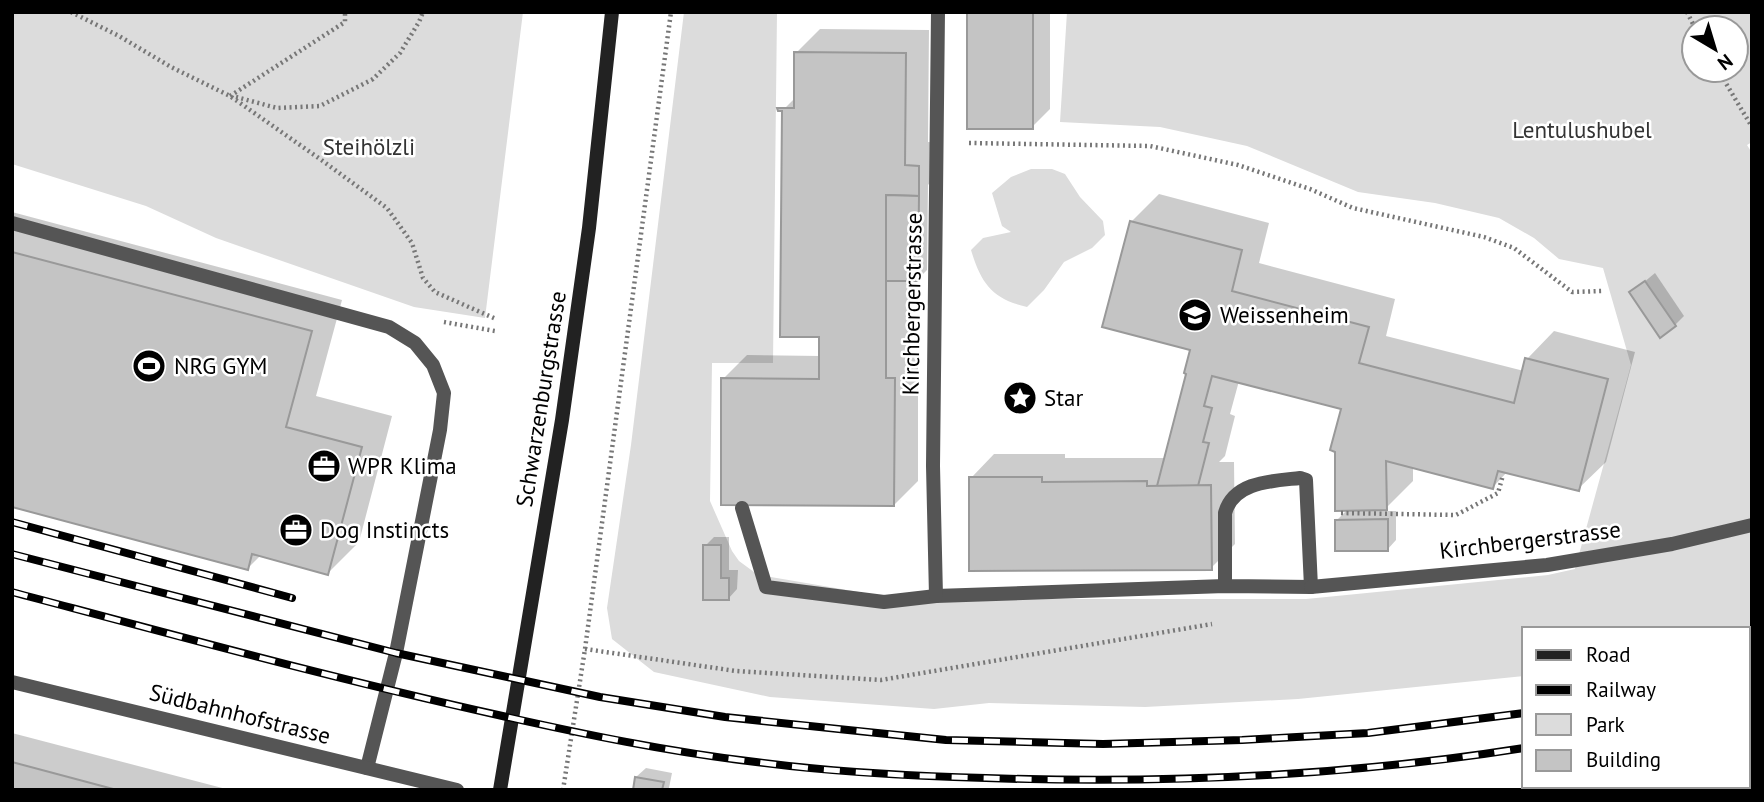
<svg xmlns="http://www.w3.org/2000/svg" width="1764" height="802" viewBox="0 0 1764 802" font-family="'PT Sans',sans-serif">
  <rect width="100%" height="100%" fill="#fff"/>
  <g fill="#dcdcdc" fill-rule="evenodd">
    <polygon points="12,12 523,12 485,318 414,307 216,238 146,206 12,164"/>
    <path d="M684 12H777L773 363H712L710 501 732 551 739 561 754 572 765 576 900 599H1306L1548 575 1575 569 1631 365 1603 268 1559 259 1534 238 1499 218 1435 203 1358 192 1247 146 1160 127 1060 122 1067 12H1752V142L1747 145 1752 153V628L1524 629V676L1298 699 1145 707 989 703 934 709 770 697 654 672 612 639 607 608 631 445ZM1694 28H1736V70H1694Z"/>
    <path d="M1031 169H1052L1065 174 1080 197 1103 221 1105 235 1092 248 1064 262 1044 290 1027 307C992 299 981 283 971 250L983 238 1011 232 1002 226 992 193 1011 177Z"/>
  </g>
  <g fill="#0003">
    <polygon points="968,12 1050,12 1050,109 1032,127"/>
    <polygon points="820,29 929,30 928,142 942,143 942,170 928,185 927,270 917,280 909,280 909,355 918,355 918,481 894,505 723,379 747,355 821,356 821,335 784,109 796,97 796,53"/>
    <polygon points="1159,194 1269,223 1259,263 1395,299 1386,336 1524,371 1527,359 1554,331 1635,352 1606,462 1578,489 1508,471 1493,487 1413,466 1413,481 1383,511 1396,511 1396,540 1387,550 1337,520 1348,509 1343,408 1239,381 1230,414 1235,416 1225,456 1219,462 1234,462 1235,544 1211,568 971,478 994,454 1065,454 1065,458 1166,458 1192,348 1131,222"/>
    <polygon points="12,212 342,300 316,396 392,416 359,542 328,573 261,555 248,568 12,505"/>
    <polygon points="1655,273 1684,316 1675,325 1631,293"/>
    <polygon points="714,537 729,537 729,570 738,570 737,589 728,599 705,546"/>
    <polygon points="12,733 230,790 12,790"/>
    <polygon points="646,768 672,773 669,788 634,790 636,777"/>
    <polygon points="1751,782 1752,790 1743,790 1748,786"/>
    <polygon points="1535,786 1710,786 1711,790 1525,790"/>
  </g>
  <g fill="#c4c4c4" stroke="#999" stroke-width="2">
    <rect x="967" y="12" width="66" height="117"/>
    <polygon points="794,52 906,53 905,165 919,166 919,196 886,195 886,378 895,378 894,506 721,505 721,378 819,379 819,337 780,337 782,111 778,111 777,108 794,108"/>
    <polygon points="886,195 919,196 918,281 886,281"/>
    <polygon points="1130,221 1242,250 1232,291 1369,327 1359,363 1514,403 1525,358 1608,379 1579,491 1498,471 1493,489 1386,461 1387,510 1335,511 1335,452 1330,450 1341,409 1212,376 1204,406 1212,408 1203,442 1209,443 1198,486 1157,486 1186,374 1184,373 1190,350 1102,327"/>
    <polygon points="12,252 312,331 286,427 362,447 328,575 252,554 248,570 12,507"/>
    <polygon points="1645,281 1676,326 1660,338 1629,292"/>
    <polygon points="969,477 1042,477 1042,482 1147,481 1147,486 1211,485 1212,570 969,571"/>
    <polygon points="1388,519 1388,551 1335,551 1335,520"/>
    <polygon points="703,545 721,545 721,578 729,578 729,600 703,600"/>
    <polygon points="12,762 117,790 12,790"/>
    <polygon points="635,777 664,782 662,790 633,790"/>
    <polygon points="1601,786 1680,786 1681,790 1589,790"/>
  </g>
  <g fill="none" stroke-linecap="round" stroke-linejoin="round">
    <g stroke="#777" stroke-width="4.5" stroke-dasharray="2 3.5" stroke-linecap="butt">
      <polyline points="71,12 119,36 171,67 230,96 320,159 387,208 412,243 423,278 435,292 496,319"/>
      <polyline points="1687,12 1695,28"/>
      <polyline points="1718,70 1752,127"/>
      <polyline points="230,96 345,22 345,12"/>
      <polyline points="236,97 277,108 320,106 373,79 400,53 419,22 423,12"/>
      <polyline points="969,143 1150,146 1238,165 1310,189 1353,208 1484,237 1514,248 1572,292 1602,291"/>
      <polyline points="444,322 495,331"/>
      <polyline points="1341,513 1456,515 1498,493 1503,475"/>
      <polyline points="585,649 736,671 881,680 1212,624"/>
      <polyline points="563,790 585,649 671,12"/>
    </g>
    <g stroke="#555" stroke-width="14">
      <polyline points="12,223 389,327 415,343 433,365 444,393 440,430 396,653 367,768"/>
      <path d="M742 508 766 587 884 602 936 596 1225 586 1311 587 1306 480 1300 478C1273 481 1234 481 1225 513V586"/>
      <polyline points="936,596 933,466 938,12"/>
    </g>
    <g stroke="#555" stroke-width="14">
      <polyline points="1311,587 1547,565 1672,544 1752,525"/>
      <polyline points="12,682 457,790"/>
    </g>
    <polyline stroke="#222" stroke-width="14" points="500,790 562,420 589,228 612,12"/>
    <defs>
      <g id="rail">
        <polyline points="12,522 292,598"/>
        <polyline points="12,554 396,653 600,697 725,717 848,730 946,740 1103,744 1242,740 1368,733 1524,713"/>
        <path d="M12 592C174 635 335 679 498 715 583 734 669 752 756 762 832 772 909 776 986 778 1166 784 1346 776 1524 748"/>
        <polyline points="1748,669 1752,668"/>
        <polyline points="1748,703 1752,703"/>
      </g>
    </defs>
    <use href="#rail" stroke="#000" stroke-width="8"/>
    <use href="#rail" stroke="#fff" stroke-width="5" stroke-dasharray="16" stroke-linecap="butt"/>
  </g>
  <defs>
    <symbol id="school-disc" viewBox="-11 -11 22 22"><circle r="9.5" fill="#000" stroke="#fff"/><path d="M0-5L7-2L0 1L-7-2ZM-4 1L0 2.5L4 1V4Q0 6-4 4Z" fill="#fff"/></symbol>
    <symbol id="stadium-disc" viewBox="-11 -11 22 22"><circle r="9.5" fill="#000" stroke="#fff"/><path d="M0-5a6.5 5 0 1 0 0 10a6.5 5 0 1 0 0-10ZM-3.5-1.8h7v3.6h-7Z" fill="#fff"/></symbol>
    <symbol id="sight-disc" viewBox="-11 -11 22 22"><circle r="9.5" fill="#000" stroke="#fff"/><path d="M0-6L1.8-2.2L6-1.7L2.9 1.2L3.7 5.4L0 3.3L-3.7 5.4L-2.9 1.2L-6-1.7L-1.8-2.2Z" fill="#fff"/></symbol>
    <symbol id="office-disc" viewBox="-11 -11 22 22"><circle r="9.5" fill="#000" stroke="#fff"/><path d="M-6-3h4V-5.5h4V-3h4V5H-6ZM-1-4.5V-3h2v-1.5ZM-6 0V1H6V0Z" fill="#fff"/></symbol>
  </defs>
  <g fill-rule="evenodd">
    <use href="#school-disc" x="1176" y="296" width="38" height="38"/>
    <use href="#stadium-disc" x="130" y="347" width="38" height="38"/>
    <use href="#sight-disc" x="1001" y="379" width="38" height="38"/>
    <use href="#office-disc" x="305" y="447" width="38" height="38"/>
    <use href="#office-disc" x="277" y="511" width="38" height="38"/>
  </g>
  <g text-anchor="middle" stroke-width="5" stroke-linejoin="round" paint-order="stroke">
    <g font-size="23" fill="#333" stroke="#fff">
      <text x="1582" y="138">Lentulushubel</text>
      <text x="369" y="155">Steihölzli</text>
    </g>
    <g font-size="23" fill="#000" stroke="#fff">
      <text transform="translate(912 304) rotate(-89)" y="8">Kirchbergerstrasse</text>
      <text transform="translate(541 399) rotate(-81)" y="8">Schwarzenburgstrasse</text>
      <text transform="translate(1530 540) rotate(-7)" y="8">Kirchbergerstrasse</text>
      <text transform="translate(240 714) rotate(14)" y="8">Südbahnhofstrasse</text>
    </g>
    <g font-size="23" fill="#000" stroke="#fff" text-anchor="start">
      <text x="1220" y="323">Weissenheim</text>
      <text x="174" y="374">NRG GYM</text>
      <text x="1044" y="406">Star</text>
      <text x="348" y="474">WPR Klima</text>
      <text x="320" y="538">Dog Instincts</text>
    </g>
  </g>
  <rect width="1764" height="802" fill="none" stroke="#000000" stroke-width="28"/>
  <rect x="1522" y="627" width="228" height="161" fill="#ffffff" stroke="#999999" stroke-width="2"/>
  <rect x="1536" y="650" width="35" height="10" fill="#222222" stroke="#999999" stroke-width="2"/>
  <text x="1586" y="662" font-size="21" fill="#000000">Road</text>
  <rect x="1536" y="685" width="35" height="10" fill="#000000" stroke="#999999" stroke-width="2"/>
  <text x="1586" y="697" font-size="21" fill="#000000">Railway</text>
  <rect x="1536" y="714" width="35" height="21" fill="#dcdcdc" stroke="#999999" stroke-width="2"/>
  <text x="1586" y="732" font-size="21" fill="#000000">Park</text>
  <rect x="1536" y="750" width="35" height="21" fill="#c4c4c4" stroke="#999999" stroke-width="2"/>
  <text x="1586" y="767" font-size="21" fill="#000000">Building</text>
  <g transform="translate(1715 49) rotate(142)"><circle r="33" fill="#ffffff" stroke="#999999" stroke-width="2"/>
  <path d="M0-5L12 26L0 18L-12 26Z" fill="#000000"/>
  <text y="-10" font-size="19" font-weight="bold" text-anchor="middle" fill="#000000">N</text>
  </g>
</svg>
